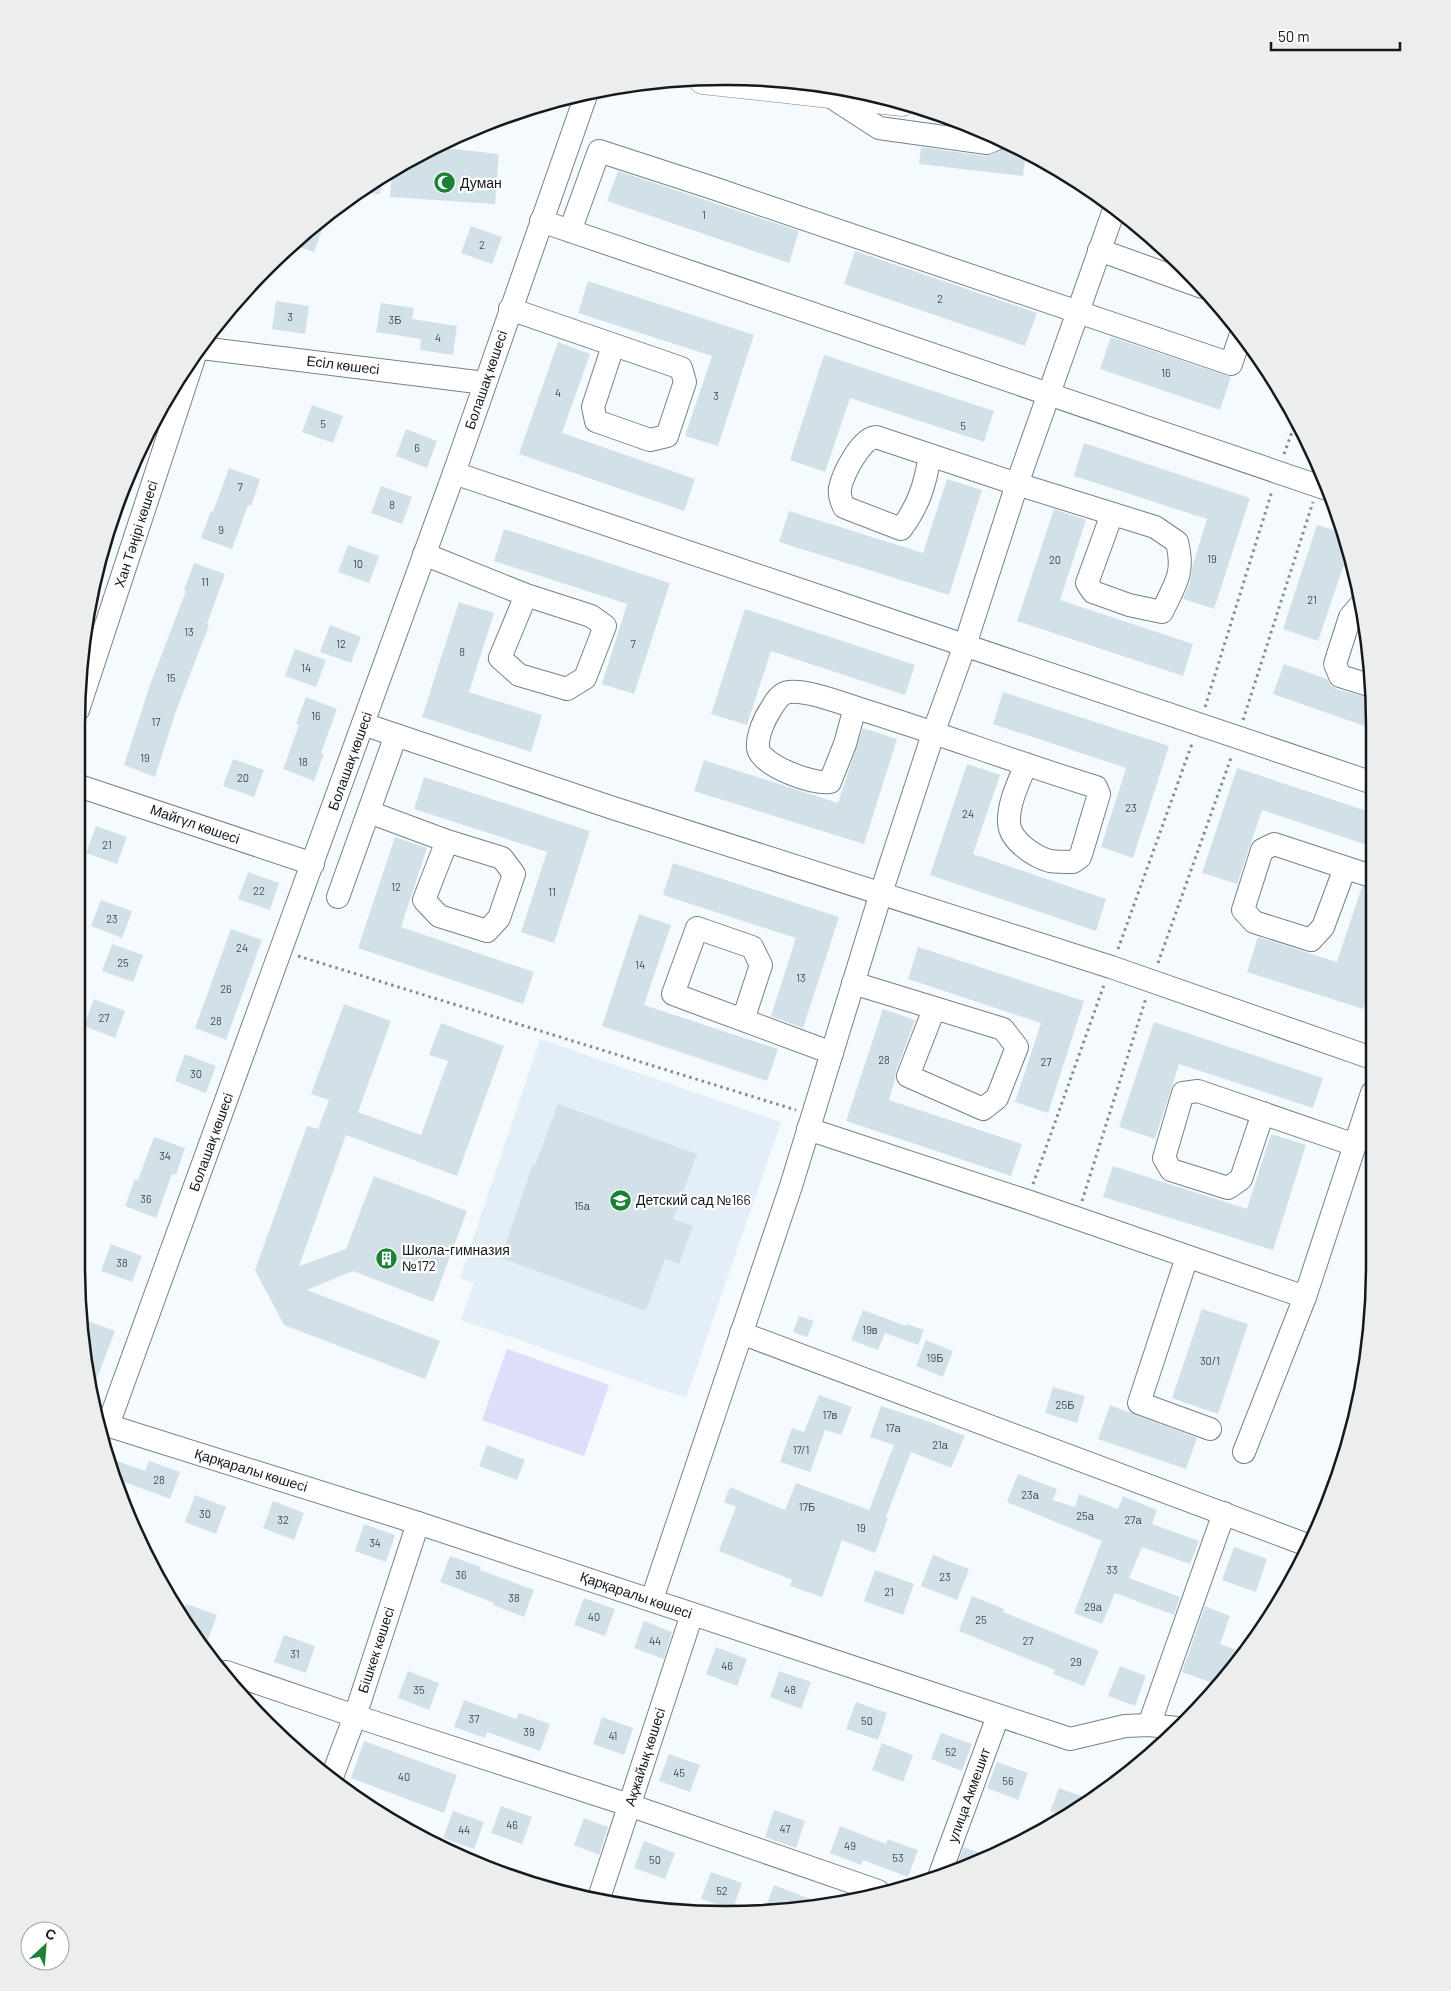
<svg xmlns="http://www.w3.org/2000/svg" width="1451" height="1991" viewBox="0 0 1451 1991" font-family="Barlow,sans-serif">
  <defs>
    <pattern id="grass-tufts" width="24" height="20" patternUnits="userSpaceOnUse" patternTransform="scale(1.25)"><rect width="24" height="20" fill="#dddefa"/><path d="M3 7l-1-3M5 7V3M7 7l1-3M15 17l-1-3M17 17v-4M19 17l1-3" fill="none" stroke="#bdbed6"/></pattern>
  </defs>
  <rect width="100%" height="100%" fill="#f5faff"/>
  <polygon fill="#e3eef8" points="540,1039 781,1122 686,1398 461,1320 474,1283 460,1278"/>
  <polygon fill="url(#grass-tufts)" points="383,176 380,194 360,192"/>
  <polygon fill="#dddefa" points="507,1349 609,1385 584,1456 482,1420"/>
  <g fill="#d2e1e8">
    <polygon points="437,147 499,154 495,204 390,197 392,169 401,163"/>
    <polygon points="921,147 985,156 992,155 1008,147 1022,149 1026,152 1023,176 919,164"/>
    <polygon points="618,171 799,231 789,263 607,201"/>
    <polygon points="327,216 314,252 291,244 298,237"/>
    <polygon points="471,226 502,237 492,264 461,253"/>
    <polygon points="855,251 1037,313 1025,346 844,284"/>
    <polygon points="588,281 754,335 718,446 685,436 712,356 578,313"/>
    <polygon points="276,301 309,306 305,334 272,329"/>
    <polygon points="381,303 414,308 412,319 457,326 453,355 420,350 421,339 376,332"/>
    <polygon points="1111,337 1231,377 1220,410 1100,369"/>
    <polygon points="558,342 590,354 562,433 695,479 684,511 519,454"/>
    <polygon points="824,355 994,411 984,442 850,398 825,472 790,460"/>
    <polygon points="312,405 343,416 333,443 302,432"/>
    <polygon points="406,429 437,441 427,468 396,456"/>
    <polygon points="1084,443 1250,498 1214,609 1183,599 1190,582 1193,564 1207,519 1074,476"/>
    <polygon points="229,468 260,479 251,506 248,505 232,549 201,538 211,511 213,512"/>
    <polygon points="947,479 982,490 949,595 779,542 789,511 923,553"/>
    <polygon points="381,486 412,497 402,524 371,513"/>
    <polygon points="1054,509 1086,520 1060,600 1193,644 1183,676 1017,621"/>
    <polygon points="1317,525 1344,533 1353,557 1355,571 1343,567 1318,641 1283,629"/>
    <polygon points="504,529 670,583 634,694 602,684 627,604 494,561"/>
    <polygon points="348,545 379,556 369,583 338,572"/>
    <polygon points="194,563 225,574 207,624 209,625 175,714 155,777 124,765 150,685 186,591 184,590"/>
    <polygon points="459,602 494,613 469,692 542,715 531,752 422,717"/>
    <polygon points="745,609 915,665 905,695 771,651 747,725 711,714"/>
    <polygon points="330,625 361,637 351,663 320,652"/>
    <polygon points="295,649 326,660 316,687 285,676"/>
    <polygon points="1284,664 1327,679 1331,685 1336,689 1370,698 1370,728 1273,694"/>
    <polygon points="1003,692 1169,746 1133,858 1101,847 1126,768 993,724"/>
    <polygon points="306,697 337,709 321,753 324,754 314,781 283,769 299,725 296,724"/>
    <polygon points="863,728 897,739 864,844 694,791 704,760 838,803"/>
    <polygon points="233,759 264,770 254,797 223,786"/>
    <polygon points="967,764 1000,775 973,854 1106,899 1096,931 930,875"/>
    <polygon points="1237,768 1370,812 1370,846 1262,810 1237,884 1202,873"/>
    <polygon points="424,777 590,831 554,943 521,932 547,852 414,809"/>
    <polygon points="96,826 127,837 117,864 86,853"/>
    <polygon points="395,837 427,848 401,927 534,972 523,1004 358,948"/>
    <polygon points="673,863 839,917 803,1028 771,1016 796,938 663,895"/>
    <polygon points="248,872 279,883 270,910 238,899"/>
    <polygon points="1362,887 1371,889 1371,983 1363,1009 1247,972 1258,937 1337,962"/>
    <polygon points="101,900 132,911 122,938 91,926"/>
    <polygon points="639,914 671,925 644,1005 778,1049 767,1081 602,1026"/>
    <polygon points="231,929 262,940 226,1040 195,1028"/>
    <polygon points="112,944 143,955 133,982 102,971"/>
    <polygon points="918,947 1084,1001 1048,1113 1015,1102 1041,1023 908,979"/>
    <polygon points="94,999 125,1011 115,1038 84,1026"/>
    <polygon points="344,1004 391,1021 358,1112 421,1135 448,1061 429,1055 441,1023 504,1046 457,1176 346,1135 299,1266 346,1249 374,1176 467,1211 433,1302 353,1271 307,1290 440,1341 425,1379 284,1325 255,1270 307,1126 318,1129 329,1100 311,1094"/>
    <polygon points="883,1009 915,1020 896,1071 895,1079 889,1100 1022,1144 1011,1176 846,1121"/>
    <polygon points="1154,1022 1323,1078 1313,1108 1179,1064 1155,1139 1119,1127"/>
    <polygon points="185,1054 216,1066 206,1093 175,1081"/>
    <polygon points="558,1104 697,1154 673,1219 693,1226 679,1264 665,1259 646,1311 501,1258 533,1164 535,1165"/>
    <polygon points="1271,1134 1306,1145 1273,1250 1103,1197 1113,1166 1247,1209"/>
    <polygon points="154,1137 185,1148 176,1175 172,1174 156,1218 125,1206 135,1179 138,1180"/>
    <polygon points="111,1244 142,1256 132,1282 101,1271"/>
    <polygon points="1202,1309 1248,1324 1218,1414 1172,1398"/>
    <polygon points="863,1310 906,1326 907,1324 924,1330 918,1345 885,1333 878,1350 851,1340"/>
    <polygon points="799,1316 814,1321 807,1337 793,1332"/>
    <polygon points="83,1319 115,1331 93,1389 89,1359"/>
    <polygon points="926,1340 953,1351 943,1377 916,1366"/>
    <polygon points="1053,1387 1085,1396 1077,1423 1045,1413"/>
    <polygon points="819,1395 852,1407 841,1435 825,1430 810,1472 780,1462 792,1428 804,1432"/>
    <polygon points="1110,1405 1197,1438 1186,1469 1098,1439"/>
    <polygon points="881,1406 930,1422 965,1436 951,1468 911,1452 886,1517 888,1518 875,1553 842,1540 822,1597 790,1586 792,1580 719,1551 736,1507 724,1502 730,1487 785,1510 796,1483 869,1510 894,1445 870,1437"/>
    <polygon points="487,1445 525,1460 517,1480 479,1466"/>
    <polygon points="106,1457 145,1471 149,1461 180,1472 170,1499 114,1478"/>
    <polygon points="1018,1474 1057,1489 1053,1500 1075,1507 1079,1494 1118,1509 1123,1496 1157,1510 1152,1524 1199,1541 1190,1564 1142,1547 1129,1578 1180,1597 1174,1615 1115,1593 1102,1624 1074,1613 1102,1541 1007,1502"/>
    <polygon points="195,1495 226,1507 216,1534 185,1522"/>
    <polygon points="273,1501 304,1513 294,1540 263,1528"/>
    <polygon points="364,1524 395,1535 386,1562 355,1551"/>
    <polygon points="1234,1547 1267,1559 1256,1592 1222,1580"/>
    <polygon points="933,1555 969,1569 957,1600 921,1586"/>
    <polygon points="450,1556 481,1567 480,1570 534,1590 524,1617 493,1605 494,1603 440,1582"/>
    <polygon points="875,1570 914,1584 903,1615 864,1601"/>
    <polygon points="972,1596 1004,1609 1003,1612 1099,1651 1084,1686 1053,1674 1055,1670 959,1631"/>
    <polygon points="584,1598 615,1609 605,1636 574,1625"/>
    <polygon points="186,1604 217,1615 207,1642 196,1638 186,1626 181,1618"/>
    <polygon points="1205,1606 1230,1616 1220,1644 1245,1653 1240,1661 1218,1685 1182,1672"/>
    <polygon points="644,1621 672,1632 664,1659 634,1648"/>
    <polygon points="284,1635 315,1646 306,1673 274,1662"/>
    <polygon points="716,1647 747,1659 737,1686 706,1674"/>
    <polygon points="1120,1666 1146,1676 1135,1706 1108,1696"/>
    <polygon points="408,1671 439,1683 429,1710 398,1698"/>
    <polygon points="779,1671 811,1682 801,1709 770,1697"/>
    <polygon points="464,1700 516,1719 519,1713 550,1724 540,1751 487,1732 485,1738 454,1727"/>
    <polygon points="856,1702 887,1713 878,1740 846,1729"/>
    <polygon points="602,1717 633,1728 624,1755 593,1744"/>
    <polygon points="941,1733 972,1744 962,1771 931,1759"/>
    <polygon points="364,1741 457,1775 444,1813 351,1778"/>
    <polygon points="882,1743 913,1755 903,1782 872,1770"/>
    <polygon points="669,1754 700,1765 690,1792 659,1781"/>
    <polygon points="997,1762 1028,1773 1018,1800 987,1788"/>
    <polygon points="1059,1788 1084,1797 1081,1806 1065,1817 1050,1811"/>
    <polygon points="501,1806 532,1817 522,1844 491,1833"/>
    <polygon points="774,1810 805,1821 796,1848 765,1837"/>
    <polygon points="453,1811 484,1822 474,1849 443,1838"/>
    <polygon points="584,1818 608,1827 599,1855 574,1845"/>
    <polygon points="840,1826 886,1844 887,1839 918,1850 908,1877 863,1860 861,1865 830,1853"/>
    <polygon points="644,1841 675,1853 665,1879 634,1868"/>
    <polygon points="964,1847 990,1857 974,1865 955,1870"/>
    <polygon points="711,1872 742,1883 733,1909 701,1899"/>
    <polygon points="774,1885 805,1897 827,1905 810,1909 765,1909"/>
  </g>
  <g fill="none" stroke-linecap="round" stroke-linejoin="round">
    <defs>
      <g id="minor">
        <polyline points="825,93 879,128 987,143 999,138"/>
        <polyline points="541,221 1327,489"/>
        <polyline points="570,231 599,151 716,189 1231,364 1240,337"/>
        <polyline points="1099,250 1202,287"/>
        <polyline points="510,309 681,368 685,382 667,436 650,440 596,421 593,407 613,346"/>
        <polyline points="201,348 485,383"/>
        <path d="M930 455C925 485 919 505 901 529L844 507C841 501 839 495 840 488 843 474 861 438 876 437L1017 484 1155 527 1177 542C1185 574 1175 584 1162 612L1129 605 1093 592 1087 583 1112 514"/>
        <polyline points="454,473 1370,782"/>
        <polyline points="424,554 526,595 591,616 605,626 585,678 567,689 519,675 500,658 526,595"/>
        <polyline points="1362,603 1350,617 1335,664 1340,676 1369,685"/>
        <path d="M855 708 845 744 830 782C814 785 761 766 758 748 757 736 764 719 771 709 775 702 780 693 789 692 809 690 844 704 863 710 941 734 1018 763 1096 787L1099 794 1082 851 1080 857 1073 862C1066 862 1057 862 1050 861 1035 857 1010 841 1009 823 1008 803 1019 782 1026 764"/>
        <polyline points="78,710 194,358"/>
        <polyline points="363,724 613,808 1111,967 1372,1058"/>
        <polyline points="76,785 313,864"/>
        <polyline points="369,812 447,841 502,858 514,874 499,918 487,931 439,916 424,900 447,841"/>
        <polyline points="1345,868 1323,927 1311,940 1254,922 1243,910 1262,850 1274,844 1371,876"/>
        <polyline points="338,897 396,735"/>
        <polyline points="853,983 1003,1029 1017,1047 997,1098 983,1109 908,1076 934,1009"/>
        <polyline points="743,1020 761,965 752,947 697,928 673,994 832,1053"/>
        <polyline points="1263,1113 1241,1179 1228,1188 1171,1170 1164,1158 1183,1093 1198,1091 1355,1145"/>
        <polyline points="808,1129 1027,1201 1305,1297 1372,1093"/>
        <polyline points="1187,1257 1139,1403 1210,1429"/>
        <polyline points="741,1333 1310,1546"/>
        <polyline points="97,1422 418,1523 1070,1739 1125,1726 1149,1725 1177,1728"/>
        <polyline points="108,1425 454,473 586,95"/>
        <polyline points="1244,1452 1305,1297"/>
        <polyline points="652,1599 791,1186 881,893 934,731 965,645 1017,484 1115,207"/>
        <polyline points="226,1672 355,1716 629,1805 878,1891"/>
        <polyline points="1149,1725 1224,1513"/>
        <polyline points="332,1777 355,1716 418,1523"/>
        <polyline points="940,1874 998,1716"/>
        <polyline points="598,1901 692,1614"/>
      </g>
      <polyline id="major" points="703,80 902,102"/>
    </defs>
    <use href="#minor" stroke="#76818b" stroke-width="24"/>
    <use href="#major" stroke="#76818b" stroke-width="29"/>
    <g stroke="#888c91" stroke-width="3" stroke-dasharray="2.5 4" stroke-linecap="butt">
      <polyline points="1284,454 1296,421"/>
      <polyline points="1205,707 1272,491"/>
      <polyline points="1243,720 1313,502"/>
      <polyline points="1118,949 1193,741"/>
      <polyline points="298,956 796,1110"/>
      <polyline points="1158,963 1232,755"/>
      <polyline points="1033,1184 1104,985"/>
      <polyline points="1082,1201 1146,998"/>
    </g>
    <use href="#minor" stroke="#fff" stroke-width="22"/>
    <use href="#major" stroke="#fff" stroke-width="28"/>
  </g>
  <defs>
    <symbol id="mosque-disc" viewBox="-11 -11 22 22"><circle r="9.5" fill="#1b8135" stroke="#fff"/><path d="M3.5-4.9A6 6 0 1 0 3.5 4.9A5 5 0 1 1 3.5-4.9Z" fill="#fff"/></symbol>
    <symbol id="school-disc" viewBox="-11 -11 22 22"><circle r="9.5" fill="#1b8135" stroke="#fff"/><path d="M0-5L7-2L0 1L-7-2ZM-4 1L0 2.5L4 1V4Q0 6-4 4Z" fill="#fff"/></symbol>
    <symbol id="building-disc" viewBox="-11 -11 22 22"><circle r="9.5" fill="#1b8135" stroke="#fff"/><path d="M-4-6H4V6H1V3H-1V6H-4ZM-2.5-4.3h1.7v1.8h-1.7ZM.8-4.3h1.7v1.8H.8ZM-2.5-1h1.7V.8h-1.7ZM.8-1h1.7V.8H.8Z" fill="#fff"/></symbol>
  </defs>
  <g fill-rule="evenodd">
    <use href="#mosque-disc" x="432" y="170" width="25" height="25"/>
    <use href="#school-disc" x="608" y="1188" width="25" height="25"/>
    <use href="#building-disc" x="374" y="1246" width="25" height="25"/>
  </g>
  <g text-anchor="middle" stroke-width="4.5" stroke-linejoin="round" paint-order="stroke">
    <g font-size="11" fill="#444b50">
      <text x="704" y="219">1</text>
      <text x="482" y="249">2</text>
      <text x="940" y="303">2</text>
      <text x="290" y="321">3</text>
      <text x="395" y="324">3Б</text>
      <text x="438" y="342">4</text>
      <text x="1166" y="377">16</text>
      <text x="558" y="397">4</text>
      <text x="716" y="400">3</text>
      <text x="323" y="428">5</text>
      <text x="963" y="430">5</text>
      <text x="417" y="452">6</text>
      <text x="240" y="491">7</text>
      <text x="392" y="509">8</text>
      <text x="221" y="534">9</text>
      <text x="1212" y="563">19</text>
      <text x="1055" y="564">20</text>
      <text x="358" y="568">10</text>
      <text x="205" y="586">11</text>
      <text x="1312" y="604">21</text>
      <text x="189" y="636">13</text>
      <text x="341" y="648">12</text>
      <text x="633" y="648">7</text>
      <text x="462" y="656">8</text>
      <text x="306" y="672">14</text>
      <text x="171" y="682">15</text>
      <text x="316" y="720">16</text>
      <text x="156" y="726">17</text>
      <text x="145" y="762">19</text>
      <text x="303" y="766">18</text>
      <text x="243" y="782">20</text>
      <text x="1131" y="812">23</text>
      <text x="968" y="818">24</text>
      <text x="107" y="849">21</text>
      <text x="396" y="891">12</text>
      <text x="259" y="895">22</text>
      <text x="552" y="896">11</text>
      <text x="112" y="923">23</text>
      <text x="242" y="952">24</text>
      <text x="123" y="967">25</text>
      <text x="640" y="969">14</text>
      <text x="801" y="982">13</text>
      <text x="226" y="993">26</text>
      <text x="104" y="1022">27</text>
      <text x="216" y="1025">28</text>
      <text x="884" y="1064">28</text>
      <text x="1046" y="1066">27</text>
      <text x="196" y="1078">30</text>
      <text x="165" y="1160">34</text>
      <text x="146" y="1203">36</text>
      <text x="582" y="1210">15а</text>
      <text x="122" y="1267">38</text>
      <text x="870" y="1334">19в</text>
      <text x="935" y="1362">19Б</text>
      <text x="1210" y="1365">30/1</text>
      <text x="1065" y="1409">25Б</text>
      <text x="830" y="1419">17в</text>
      <text x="893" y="1432">17а</text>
      <text x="940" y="1449">21а</text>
      <text x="801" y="1454">17/1</text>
      <text x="159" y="1484">28</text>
      <text x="1030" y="1499">23а</text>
      <text x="807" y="1511">17Б</text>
      <text x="205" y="1518">30</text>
      <text x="1085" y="1520">25а</text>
      <text x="283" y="1524">32</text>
      <text x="1133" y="1524">27а</text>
      <text x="861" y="1532">19</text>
      <text x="375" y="1547">34</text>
      <text x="1112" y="1574">33</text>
      <text x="461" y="1579">36</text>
      <text x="945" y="1581">23</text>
      <text x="889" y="1596">21</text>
      <text x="514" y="1602">38</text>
      <text x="1093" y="1611">29а</text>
      <text x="594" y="1621">40</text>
      <text x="981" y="1624">25</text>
      <text x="655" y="1645">44</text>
      <text x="1028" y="1645">27</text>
      <text x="295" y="1658">31</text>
      <text x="1076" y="1666">29</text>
      <text x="727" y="1670">46</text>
      <text x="419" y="1694">35</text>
      <text x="790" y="1694">48</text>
      <text x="474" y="1723">37</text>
      <text x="867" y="1725">50</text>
      <text x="529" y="1736">39</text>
      <text x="613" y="1740">41</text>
      <text x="951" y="1756">52</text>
      <text x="679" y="1777">45</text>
      <text x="404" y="1781">40</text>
      <text x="1008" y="1785">56</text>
      <text x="512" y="1829">46</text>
      <text x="785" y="1833">47</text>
      <text x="464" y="1834">44</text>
      <text x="850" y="1850">49</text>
      <text x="898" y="1862">53</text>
      <text x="655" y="1864">50</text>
      <text x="722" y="1895">52</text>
    </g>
    <g font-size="14" fill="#15191d" stroke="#fff" text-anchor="start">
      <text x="460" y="188">Думан</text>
      <text x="636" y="1205">Детский сад №166</text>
      <text x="402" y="1255">Школа-гимназия<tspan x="402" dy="16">№172</tspan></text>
    </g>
    <g font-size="14" fill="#15191d" stroke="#fff">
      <text transform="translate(343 365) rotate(7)" y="5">Есіл көшесі</text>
      <text transform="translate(486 380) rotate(-71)" y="5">Болашақ көшесі</text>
      <text transform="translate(136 534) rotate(-72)" y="5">Хан Тәңірі көшесі</text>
      <text transform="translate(350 761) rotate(-70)" y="5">Болашақ көшесі</text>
      <text transform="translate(195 824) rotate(19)" y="5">Майгүл көшесі</text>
      <text transform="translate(211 1142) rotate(-70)" y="5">Болашақ көшесі</text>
      <text transform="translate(251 1470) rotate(17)" y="5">Қарқаралы көшесі</text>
      <text transform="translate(636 1595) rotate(19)" y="5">Қарқаралы көшесі</text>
      <text transform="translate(376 1650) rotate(-72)" y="5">Бішкек көшесі</text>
      <text transform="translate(645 1757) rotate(-72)" y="5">Ақжайық көшесі</text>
      <text transform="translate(969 1795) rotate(-70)" y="5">улица Акмешит</text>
    </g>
  </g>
  <path d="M0 0H1451V1991H0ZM725 85H726A640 640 0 0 1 1366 725V1266A640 640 0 0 1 726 1906H725A640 640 0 0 1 85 1266V725A640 640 0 0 1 725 85Z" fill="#eceded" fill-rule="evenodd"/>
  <path fill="none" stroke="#15191d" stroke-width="2.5" d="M725 85H726A640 640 0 0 1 1366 725V1266A640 640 0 0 1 726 1906H725A640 640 0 0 1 85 1266V725A640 640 0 0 1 725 85Z"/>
  <g transform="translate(45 1946) rotate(26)"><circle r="24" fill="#ffffff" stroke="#a1a3a5"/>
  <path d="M0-4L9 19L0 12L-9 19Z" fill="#1b8135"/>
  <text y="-8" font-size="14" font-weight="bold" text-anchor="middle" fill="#15191d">С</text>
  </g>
  <path d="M1271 42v8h129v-8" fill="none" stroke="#15191d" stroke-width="2.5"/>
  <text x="1278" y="42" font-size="15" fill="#15191d" stroke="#ffffff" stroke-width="4" paint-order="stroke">50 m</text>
</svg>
